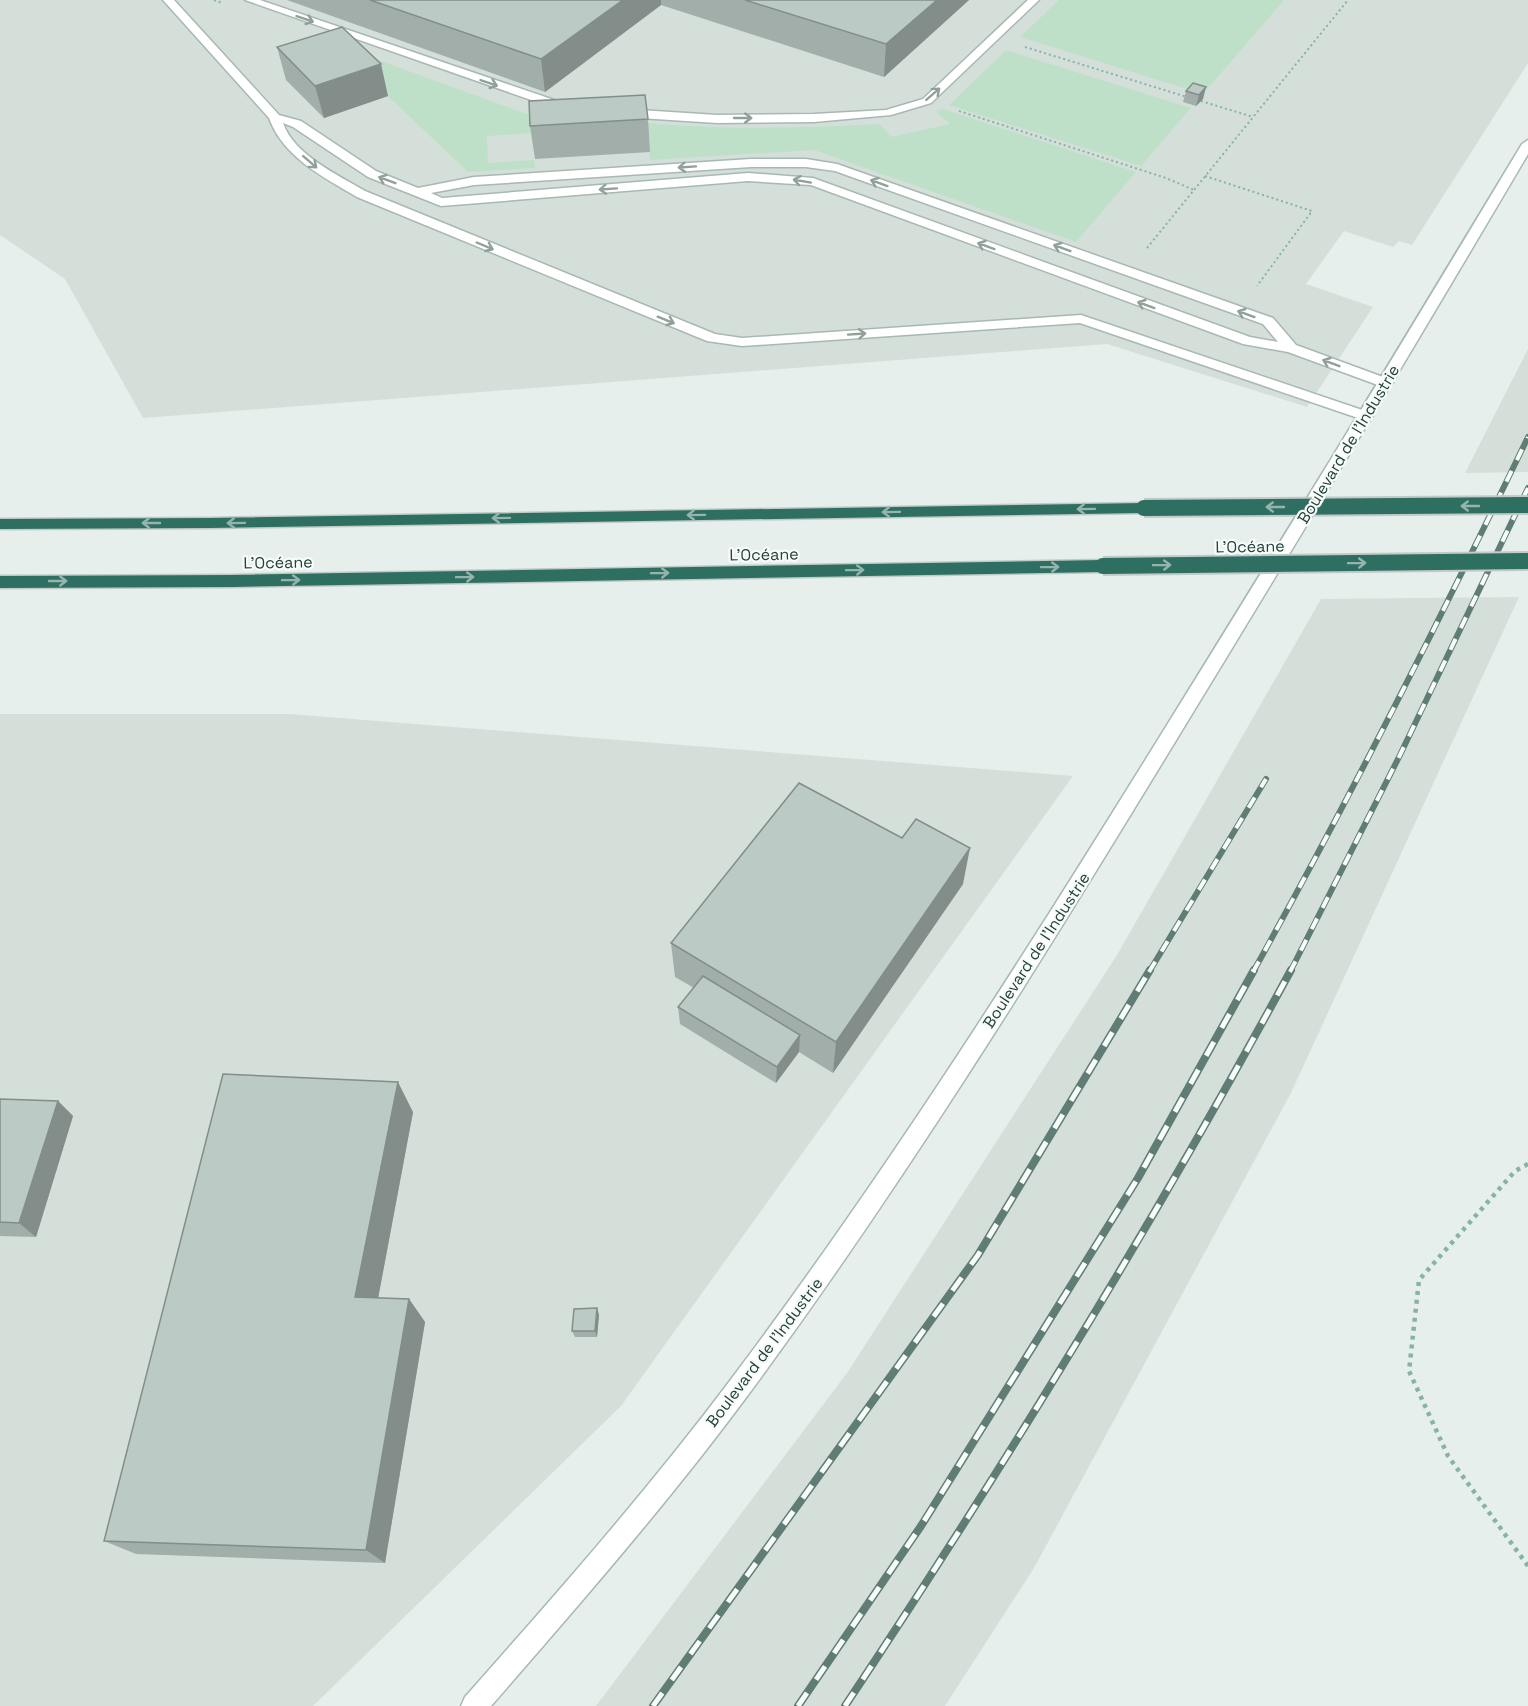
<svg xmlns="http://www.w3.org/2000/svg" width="1528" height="1706" viewBox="0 0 1528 1706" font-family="'Space Grotesk',sans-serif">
  <rect width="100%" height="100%" fill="#e6efeb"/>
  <g fill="#d4dfda">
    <polygon points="0,0 1528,0 1528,63 1412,245 1399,241 1393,247 1344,231 1306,284 1373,307 1307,407 1107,344 143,418 65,279 0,235"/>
    <polygon points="1528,349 1528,472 1465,473"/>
    <polygon points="1519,597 1291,1093 1034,1568 945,1706 596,1706 847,1373 1117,955 1321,599"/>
    <polygon points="0,714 289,714 1073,776 621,1406 313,1706 0,1706"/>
  </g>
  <g fill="#bfe0c8">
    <polygon points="1059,0 1284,0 1203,94 1020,37"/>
    <polygon points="1006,50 1191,108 1141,166 949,105"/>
    <polygon points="362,54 535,117 580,130 487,136 488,163 534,160 535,168 468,172 351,61"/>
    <path d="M943 109 1136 172 1076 242 814 150 650 160 647 123C724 130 802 128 880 124L891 137 950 124 936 112Z"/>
  </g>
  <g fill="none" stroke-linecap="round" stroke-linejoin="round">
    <defs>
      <g id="service">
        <path d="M163 0H174L279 115 301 121 376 171 418 188 474 177 751 159H806L837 164 1273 318 1296 345 1391 380 1393 383 1386 388 1288 352 1243 344 811 185 748 181 441 206 368 177 293 127 283 123C294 155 338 175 365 191L715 334 742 338 1081 315 1371 413 1373 416 1366 421 1361 419 1080 323 742 346 707 341 357 197C323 177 283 157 269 118ZM751 167H806L835 171 1263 324 1278 342 1250 337 813 178 748 173 442 198 431 193 474 185Z"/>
        <polygon points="245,0 260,0 572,106 566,110 534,101"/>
        <polygon points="1028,0 1039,0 931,103 891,115 814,122 717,123 624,117 618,113 624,109 717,115 814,114 886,110 923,99"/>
      </g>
      <path id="tertiary" d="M1528 140V154C1412 351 1294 547 1175 742 1040 964 903 1185 748 1395 668 1503 579 1605 491 1706H461L465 1697C557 1593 649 1489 732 1378 889 1169 1029 948 1167 725 1287 532 1405 339 1522 144Z"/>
      <g id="motorway">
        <polygon points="1144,503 1152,508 1144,513 210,528 0,529 0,519 210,518"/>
        <polygon points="1103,560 1109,562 1111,566 1109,570 1103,572 232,587 0,588 0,576 232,575"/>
      </g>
    </defs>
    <use href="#service" stroke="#a8b8b2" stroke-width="3"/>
    <use href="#tertiary" stroke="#a8b8b2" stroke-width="3"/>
    <use href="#motorway" stroke="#c2cac8" stroke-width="3"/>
    <g stroke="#86b3a5" stroke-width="2" stroke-dasharray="2 3" stroke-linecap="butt">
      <polyline points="214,0 222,3"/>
      <polyline points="1025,47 1187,97"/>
      <polyline points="1201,101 1253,117"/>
      <polyline points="959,111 1166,178 1194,190"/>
      <polyline points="1205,176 1312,211 1257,286"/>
      <polyline points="1147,248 1348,0"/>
    </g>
    <polyline stroke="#86b3a5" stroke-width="4.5" stroke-dasharray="4 5" stroke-linecap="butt" points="1528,1164 1515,1171 1419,1280 1409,1371 1448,1456 1528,1566"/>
    <use href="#service" fill="#fff" fill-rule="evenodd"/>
    <use href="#tertiary" fill="#fff" fill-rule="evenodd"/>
    <use href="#motorway" fill="#2f6f62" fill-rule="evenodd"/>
    <defs>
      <g id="rail-far1">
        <polyline points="1149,972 1266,779"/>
        <path d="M1253 972C1351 796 1441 618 1528 437"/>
        <polyline points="1290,972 1399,757 1528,488"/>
      </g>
      <g id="rail">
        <polyline points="653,1706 978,1255 1150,970"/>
        <polyline points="798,1706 921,1526 1138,1178 1254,970"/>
        <path d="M845 1706C1004 1467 1154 1223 1291 970"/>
      </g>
    </defs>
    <use href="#rail-far1" stroke="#5f7d75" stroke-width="6"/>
    <use href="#rail" stroke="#5f7d75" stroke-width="8"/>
    <use href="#rail-far1" stroke="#f7fbf9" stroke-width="4" stroke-dasharray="12" stroke-linecap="butt"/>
    <use href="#rail" stroke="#f7fbf9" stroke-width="5" stroke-dasharray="16" stroke-linecap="butt"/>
    <defs>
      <g id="motorway-bridge">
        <polyline points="1144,508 1528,505"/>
        <polyline points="1103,566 1528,561"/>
      </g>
    </defs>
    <use href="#motorway-bridge" stroke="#c2cac8" stroke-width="20" stroke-linecap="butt"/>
    <use href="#motorway-bridge" stroke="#2f6f62" stroke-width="16"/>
  </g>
  <g fill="#a1aea9">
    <polygon points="287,0 969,0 884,77 661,5 545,92"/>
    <polygon points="277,47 388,96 324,118 286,80"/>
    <polygon points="1193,83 1203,99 1196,106 1183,102 1186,91"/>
    <polygon points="648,119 650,152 535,159 530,126"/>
    <polygon points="963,884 833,1073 799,1052 776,1083 680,1024 678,1007 694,988 675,977 671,943"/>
    <polygon points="0,1099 58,1101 73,1116 36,1237 0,1236"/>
    <polygon points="413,1112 378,1298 409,1299 425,1322 385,1563 136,1554 104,1541"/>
    <polygon points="597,1308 599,1315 597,1337 575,1337 572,1331"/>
  </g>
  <g fill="#838d89">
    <polygon points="623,0 661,0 661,5 545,92 541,59"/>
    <polygon points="937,0 969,0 884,77 886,44"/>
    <polygon points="381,64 388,96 324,118 315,86"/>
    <polygon points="1206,87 1203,99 1196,106 1199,95"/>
    <polygon points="970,848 963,884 833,1073 836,1042"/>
    <polygon points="800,1035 799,1052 776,1083 777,1067"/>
    <polygon points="398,1082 413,1112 374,1320 355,1297"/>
    <polygon points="58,1101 73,1116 36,1237 19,1223"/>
    <polygon points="409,1299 425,1322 385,1563 366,1550"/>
    <polygon points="597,1308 599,1315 597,1337 595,1331"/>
  </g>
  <g fill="#bbcac4" stroke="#838d89" stroke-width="1.5">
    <polygon points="370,0 623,0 541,59"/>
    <polygon points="745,0 937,0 886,44"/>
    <polygon points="342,27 381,64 315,86 277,47"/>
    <polygon points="1193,83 1206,87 1199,95 1186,91"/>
    <polygon points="645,95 648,119 530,126 529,101"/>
    <polygon points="799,783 902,838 916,819 970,848 836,1042 671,943"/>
    <polygon points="703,976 800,1035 777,1067 678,1007"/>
    <polygon points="223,1074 398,1082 355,1297 409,1299 366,1550 104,1541"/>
    <polygon points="0,1099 58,1101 19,1223 0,1222"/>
    <polygon points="597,1308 595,1331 572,1331 574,1309"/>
  </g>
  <defs><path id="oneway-shaft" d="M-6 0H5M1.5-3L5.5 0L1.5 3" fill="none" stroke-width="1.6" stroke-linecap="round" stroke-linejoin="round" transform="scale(1.5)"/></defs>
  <g stroke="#92a09c">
    <use href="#oneway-shaft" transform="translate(305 19) rotate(19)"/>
    <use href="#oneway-shaft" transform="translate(489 83) rotate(19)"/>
    <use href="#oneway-shaft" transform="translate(933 94) rotate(-41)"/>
    <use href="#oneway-shaft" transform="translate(743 118)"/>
    <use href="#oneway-shaft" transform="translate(310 162) rotate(41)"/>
    <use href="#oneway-shaft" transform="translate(687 167) rotate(176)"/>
    <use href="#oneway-shaft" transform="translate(387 180) rotate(-159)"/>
    <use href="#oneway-shaft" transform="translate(802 181) rotate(-170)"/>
    <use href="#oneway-shaft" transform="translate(879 183) rotate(-160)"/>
    <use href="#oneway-shaft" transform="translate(608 189) rotate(176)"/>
    <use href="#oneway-shaft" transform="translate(485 246) rotate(23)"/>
    <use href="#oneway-shaft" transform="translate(986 246) rotate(-160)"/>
    <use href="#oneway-shaft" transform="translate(1062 248) rotate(-160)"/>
    <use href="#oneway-shaft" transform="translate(1146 305) rotate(-160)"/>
    <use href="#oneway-shaft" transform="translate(1246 314) rotate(-160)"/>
    <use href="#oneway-shaft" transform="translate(666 320) rotate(22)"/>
    <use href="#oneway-shaft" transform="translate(857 334) rotate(-4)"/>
    <use href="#oneway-shaft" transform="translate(1331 363) rotate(-159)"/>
  </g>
  <g stroke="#93b5ae">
    <use href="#oneway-shaft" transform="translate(1470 506) rotate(180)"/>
    <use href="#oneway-shaft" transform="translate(1275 507) rotate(180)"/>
    <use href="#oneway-shaft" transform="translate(1086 509) rotate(179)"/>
    <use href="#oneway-shaft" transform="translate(891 512) rotate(179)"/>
    <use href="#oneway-shaft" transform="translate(696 515) rotate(179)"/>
    <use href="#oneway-shaft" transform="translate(501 518) rotate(179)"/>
    <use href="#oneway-shaft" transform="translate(151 523) rotate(180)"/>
    <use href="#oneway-shaft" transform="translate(236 523) rotate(179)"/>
    <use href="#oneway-shaft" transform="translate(1357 563) rotate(-1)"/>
    <use href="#oneway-shaft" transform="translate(1162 565) rotate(-1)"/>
    <use href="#oneway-shaft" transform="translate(1050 567) rotate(-1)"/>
    <use href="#oneway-shaft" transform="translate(855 570) rotate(-1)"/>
    <use href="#oneway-shaft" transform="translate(660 573) rotate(-1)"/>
    <use href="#oneway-shaft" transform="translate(465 577) rotate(-1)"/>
    <use href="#oneway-shaft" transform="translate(291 580) rotate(-1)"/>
    <use href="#oneway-shaft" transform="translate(58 581)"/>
  </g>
  <g text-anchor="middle" stroke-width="4.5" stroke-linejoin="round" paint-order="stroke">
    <g font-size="16" fill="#24423a" stroke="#f7fbf9">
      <text transform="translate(1348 444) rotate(-59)" y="6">Boulevard de l'Industrie</text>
      <text transform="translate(1250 546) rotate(-1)" y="6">L’Océane</text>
      <text transform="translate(764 554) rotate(-1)" y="6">L’Océane</text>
      <text transform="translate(278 562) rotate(-1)" y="6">L’Océane</text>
      <text transform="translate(1036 950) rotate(-57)" y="6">Boulevard de l'Industrie</text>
      <text transform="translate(764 1352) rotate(-53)" y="6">Boulevard de l'Industrie</text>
    </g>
  </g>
</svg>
